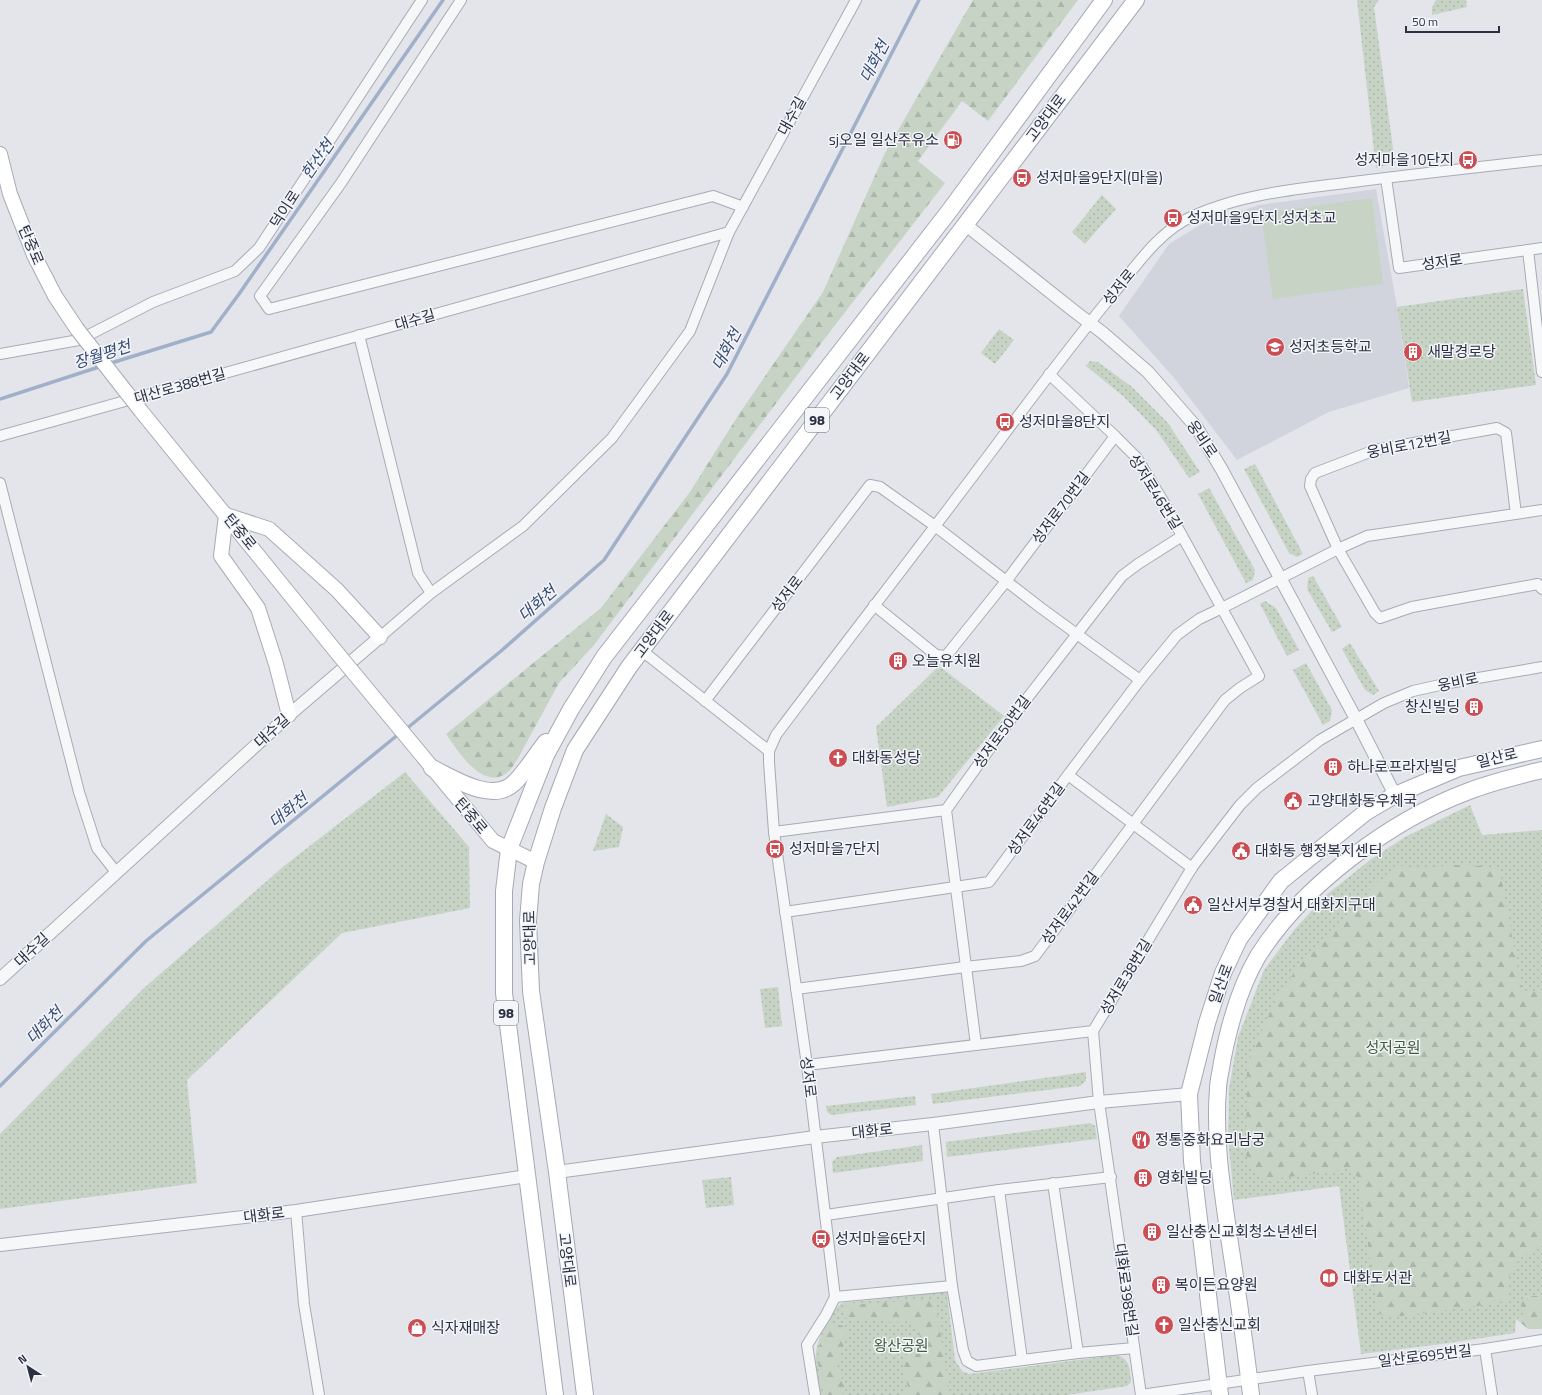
<svg xmlns="http://www.w3.org/2000/svg" width="1542" height="1395" viewBox="0 0 1542 1395" font-family="'Titillium Web','Noto Sans KR',sans-serif">
  <defs>
    <pattern id="green-dots" width="8" height="8" patternUnits="userSpaceOnUse"><rect width="8" height="8" fill="#c7d4c5"/><path d="M2 2h.1M6 6h.1" fill="none" stroke="#abb6aa" stroke-width="1.8" stroke-linecap="round"/></pattern>
    <pattern id="forest-firs" width="22" height="20" patternUnits="userSpaceOnUse"><rect width="22" height="20" fill="#c7d4c5"/><path d="M5 1l3.5 6h-7zM16 11l3.5 6h-7z" fill="#abb6aa"/></pattern>
  </defs>
  <rect width="100%" height="100%" fill="#e3e5eb"/>
  <polygon fill="#d1d4dd" points="1376,189 1397,307 1409,388 1329,412 1237,460 1175,379 1119,316 1169,244 1200,225 1259,205"/>
  <g fill="url(#green-dots)">
    <polygon points="1357,0 1379,0 1374,7 1395,163 1376,168"/>
    <polygon points="1436,0 1466,0 1467,7 1432,15 1432,7"/>
    <polygon points="1102,195 1116,209 1085,244 1072,232"/>
    <polygon points="1523,289 1536,385 1412,402 1397,307"/>
    <polygon points="999,329 1014,340 995,364 981,353"/>
    <polygon points="1090,361 1098,362 1132,387 1168,423 1200,472 1189,478 1157,431 1123,396 1086,366"/>
    <polygon points="1255,464 1303,554 1297,557 1289,553 1244,469"/>
    <polygon points="1209,488 1255,570 1253,580 1246,583 1198,494"/>
    <polygon points="1313,576 1342,627 1332,632 1307,589 1308,578"/>
    <polygon points="1265,601 1276,608 1299,650 1287,656 1260,604"/>
    <polygon points="1350,643 1379,691 1373,695 1365,690 1342,649"/>
    <polygon points="1306,663 1332,710 1330,721 1323,725 1293,670"/>
    <polygon points="939,666 1004,716 938,797 887,807 876,727"/>
    <polygon points="405,772 469,847 470,908 342,933 187,1080 197,1183 0,1209 0,1134 144,988 284,866"/>
    <polygon points="1470,805 1482,835 1542,830 1542,1295 1525,1297 1523,1318 1516,1319 1515,1333 1442,1344 1361,1354 1339,1186 1234,1200 1228,1138 1229,1089 1238,1037 1264,970 1294,930 1325,896 1370,860 1405,837"/>
    <polygon points="606,814 623,827 619,847 593,851"/>
    <polygon points="778,987 782,1026 765,1028 760,989"/>
    <polygon points="1086,1072 1086,1081 1080,1086 933,1104 931,1094"/>
    <polygon points="915,1096 916,1105 831,1115 827,1112 826,1106"/>
    <polygon points="1090,1123 1095,1126 1097,1139 947,1157 946,1142"/>
    <polygon points="922,1145 923,1161 833,1173 832,1162 837,1157"/>
    <polygon points="731,1177 734,1205 706,1208 702,1180"/>
    <path d="M947 1292 955 1360 962 1371 969 1374 1116 1355C1130 1358 1130 1370 1131 1382L1127 1386 1067 1395H821C814 1364 811 1349 829 1320 833 1314 835 1308 842 1303Z"/>
  </g>
  <g fill="url(#forest-firs)">
    <path d="M973 0H1078L988 121 962 101 918 161 945 183 832 329 594 645 559 683 517 760C515 763 513 767 510 770 485 795 458 751 446 734L601 608 690 492 739 414 823 292 885 153Z"/>
    <path d="M1454 865 1484 866 1500 870 1522 992 1542 990V1246C1515 1256 1505 1274 1508 1302L1386 1318 1378 1312 1358 1177 1348 1169 1267 1180C1252 1174 1250 1169 1246 1154L1247 1064 1276 999 1301 962 1335 926 1363 902 1372 886 1401 866 1426 868Z"/>
    <polygon points="1542,1295 1542,1329 1528,1329 1516,1319 1523,1318 1521,1302 1525,1297"/>
    <path d="M935 1299 950 1395H900L905 1392 909 1388 903 1375 905 1361 912 1349 920 1344C920 1334 919 1329 912 1322 902 1321 889 1325 881 1319L855 1321 847 1320 844 1315 845 1308 849 1305Z"/>
    <path d="M829 1322 843 1326 847 1335C845 1343 840 1352 839 1360 838 1371 844 1382 846 1393L842 1395H824C817 1365 814 1350 829 1322Z"/>
  </g>
  <polygon fill="#c7d4c5" points="1372,198 1383,284 1273,299 1261,213"/>
  <g fill="none" stroke-linecap="round" stroke-linejoin="round">
    <g stroke="#a0b0c9" stroke-width="3.5">
      <polyline points="108,364 211,332 239,294 443,0"/>
      <polyline points="0,399 102,366"/>
      <polyline points="405,730 501,651 604,560 727,374 919,0"/>
      <polyline points="0,1086 146,941 400,733"/>
    </g>
    <defs>
      <g id="minor">
        <polyline points="461,0 341,183 260,296 269,309 713,196 743,207"/>
        <polyline points="1386,178 1399,268 1542,248"/>
        <polyline points="1528,250 1542,372"/>
        <polyline points="359,335 418,573 431,593"/>
        <polyline points="0,354 79,340 153,302 235,271 259,248 422,0"/>
        <polyline points="0,436 729,232"/>
        <polyline points="0,483 79,792 97,848 116,872"/>
        <polyline points="1516,514 1506,433 1497,428 1375,450 1315,473 1311,479 1310,486 1338,549 1375,613 1380,618 1412,607 1538,584 1542,589"/>
        <polyline points="874,605 936,655 946,656 1007,580 1115,436"/>
        <polyline points="380,637 431,593 523,526 612,438 690,331 729,232 856,0"/>
        <polyline points="641,650 769,751"/>
        <polyline points="705,701 870,485 880,487 935,526 1041,608 1140,680"/>
        <polyline points="1068,775 1192,868"/>
        <polyline points="946,810 976,1045"/>
        <polyline points="774,832 946,810 1008,723 1122,576 1138,564 1182,536"/>
        <polyline points="785,912 989,882 1068,775 1140,680 1177,635 1199,619 1222,608 1338,549 1367,536 1542,510"/>
        <polyline points="796,989 965,967 1021,961 1035,956 1225,700 1240,688 1259,676 1163,501 1137,458 1115,436 1049,374"/>
        <polyline points="1093,1031 1099,1102 1141,1395"/>
        <polyline points="807,1065 1093,1031 1193,866 1240,805 1257,788 1320,740 1384,703 1413,691 1449,683 1542,667"/>
        <polyline points="933,1124 952,1286 963,1350 967,1361 976,1366 1078,1353 1134,1348"/>
        <polyline points="1053,1183 1078,1353"/>
        <polyline points="999,1190 1022,1360"/>
        <polyline points="296,1211 304,1304 319,1395"/>
        <polyline points="826,1215 999,1190 1111,1177"/>
        <polyline points="835,1297 952,1286"/>
        <polyline points="1485,1349 1492,1395"/>
        <polyline points="1308,1371 1312,1395"/>
        <path d="M815 1395 807 1345 826 1315 835 1297 807 1065 774 832 769 762V751L776 735C851 635 928 537 1003 436 1039 388 1075 340 1113 294 1136 266 1159 231 1193 216 1244 193 1299 189 1353 182 1416 174 1479 167 1542 160"/>
        <polyline points="1141,1395 1308,1371 1485,1349 1542,1340"/>
      </g>
      <g id="tertiary">
        <polyline points="966,225 1074,311 1103,333 1148,372 1197,428 1222,470 1356,719 1395,795"/>
        <polyline points="0,979 289,715 380,637"/>
        <polyline points="557,1172 815,1137 933,1124 1099,1102 1189,1094"/>
        <polyline points="0,1245 296,1211 527,1176"/>
      </g>
      <g id="secondary">
        <polyline points="0,154 10,194 34,255 55,296 77,329"/>
        <polyline points="141,411 338,654"/>
        <polyline points="289,715 276,664 258,608 221,556 226,515 269,529 337,590 380,637"/>
        <polyline points="420,753 493,841 536,862"/>
      </g>
      <g id="primary">
        <path d="M432 768C453 778 492 804 514 783 524 774 537 753 546 742"/>
        <polyline points="555,1395 504,993 504,891 509,849 546,755 571,709 604,657 950,210 1104,0"/>
        <polyline points="585,1395 557,1172 531,991 528,921 531,884 536,862 553,808 575,750 629,667 1136,0"/>
        <polyline points="1220,1395 1192,1161 1189,1094 1207,1023 1223,973 1239,939 1281,881 1366,812 1395,795 1459,768 1542,749"/>
        <path d="M1251 1395C1245 1342 1237 1289 1229 1237 1222 1188 1214 1138 1218 1089 1218 1080 1221 1071 1222 1062 1229 1025 1239 988 1258 956 1303 885 1391 820 1469 791 1492 782 1518 776 1542 770"/>
      </g>
    </defs>
    <use href="#minor" stroke="#a8abb5" stroke-width="12"/>
    <use href="#tertiary" stroke="#a8abb5" stroke-width="14"/>
    <use href="#secondary" stroke="#a8abb5" stroke-width="16"/>
    <use href="#primary" stroke="#a3a9b6" stroke-width="18"/>
    <use href="#minor" stroke="#f6f7f9" stroke-width="10"/>
    <use href="#tertiary" stroke="#f6f7f9" stroke-width="12"/>
    <use href="#secondary" stroke="#fff" stroke-width="14"/>
    <use href="#primary" stroke="#fff" stroke-width="16"/>
    <defs>
      <g id="secondary-bridge">
        <polyline points="77,329 141,411"/>
        <polyline points="338,654 420,753"/>
      </g>
    </defs>
    <use href="#secondary-bridge" stroke="#a8abb5" stroke-width="16" stroke-linecap="butt"/>
    <use href="#secondary-bridge" stroke="#fff" stroke-width="14"/>
  </g>
  <defs>
    <symbol id="fuel-disc" viewBox="-11 -11 22 22"><circle r="9.5" fill="#ca4e54" stroke="#f3f5f8"/><path d="M-5.5-6h7V0h2V4h1.3V-2.5L3-4.5l.8-.8L6-3V5H2.5V1h-1V6h-7ZM-4.2-4.7v3.2H.2V-4.7Z" fill="#fff"/></symbol>
    <symbol id="bus-disc" viewBox="-11 -11 22 22"><circle r="9.5" fill="#ca4e54" stroke="#f3f5f8"/><path d="M-5-6H5V4H4V6H2V4H-2V6H-4V4H-5ZM-3.5-4V0h7V-4ZM-3.5 1.2v1.5H-2V1.2ZM2 1.2v1.5H3.5V1.2Z" fill="#fff"/></symbol>
    <symbol id="school-disc" viewBox="-11 -11 22 22"><circle r="9.5" fill="#ca4e54" stroke="#f3f5f8"/><path d="M0-5L7-2L0 1L-7-2ZM-4 1L0 2.5L4 1V4Q0 6-4 4Z" fill="#fff"/></symbol>
    <symbol id="building-disc" viewBox="-11 -11 22 22"><circle r="9.5" fill="#ca4e54" stroke="#f3f5f8"/><path d="M-4-6H4V6H1V3H-1V6H-4ZM-2.5-4.3h1.7v1.8h-1.7ZM.8-4.3h1.7v1.8H.8ZM-2.5-1h1.7V.8h-1.7ZM.8-1h1.7V.8H.8Z" fill="#fff"/></symbol>
    <symbol id="church-disc" viewBox="-11 -11 22 22"><circle r="9.5" fill="#ca4e54" stroke="#f3f5f8"/><path d="M-1.2-6h2.4v3.5h3.3v2.4h-3.3V6h-2.4V-.1h-3.3v-2.4h3.3Z" fill="#fff"/></symbol>
    <symbol id="civic-disc" viewBox="-11 -11 22 22"><circle r="9.5" fill="#ca4e54" stroke="#f3f5f8"/><path d="M-.6-6.5H3V-4.5H.6V-3L4-1V1h2V6H-6V1h2V-1L-.6-3ZM-1.2 2.5V6h2.4V2.5Z" fill="#fff"/></symbol>
    <symbol id="restaurant-disc" viewBox="-11 -11 22 22"><circle r="9.5" fill="#ca4e54" stroke="#f3f5f8"/><path d="M-5-6h1v4h1v-4h1v4h1v-4h1v5L-1.5 .5V6h-2V.5L-5-1ZM5-6V6H3V1.5H1.5Q1.5-4 5-6Z" fill="#fff"/></symbol>
    <symbol id="library-disc" viewBox="-11 -11 22 22"><circle r="9.5" fill="#ca4e54" stroke="#f3f5f8"/><path d="M-6-4Q-3-5.5-.7-3.5V5Q-3 3-6 4ZM6-4Q3-5.5 .7-3.5V5Q3 3 6 4Z" fill="#fff"/></symbol>
    <symbol id="shop-disc" viewBox="-11 -11 22 22"><circle r="9.5" fill="#ca4e54" stroke="#f3f5f8"/><path d="M-5-2.5h2.3a2.7 3.5 0 0 1 5.4 0H5L5.5 6h-11ZM-1.5-2.5h3a1.5 2.3 0 0 0-3 0Z" fill="#fff"/></symbol>
  </defs>
  <g fill-rule="evenodd">
    <use href="#fuel-disc" x="942" y="129" width="22" height="22"/>
    <use href="#bus-disc" x="1457" y="149" width="22" height="22"/>
    <use href="#bus-disc" x="1011" y="167" width="22" height="22"/>
    <use href="#bus-disc" x="1162" y="207" width="22" height="22"/>
    <use href="#school-disc" x="1264" y="336" width="22" height="22"/>
    <use href="#building-disc" x="1402" y="341" width="22" height="22"/>
    <use href="#bus-disc" x="994" y="411" width="22" height="22"/>
    <use href="#building-disc" x="887" y="650" width="22" height="22"/>
    <use href="#building-disc" x="1463" y="696" width="22" height="22"/>
    <use href="#church-disc" x="827" y="747" width="22" height="22"/>
    <use href="#building-disc" x="1322" y="756" width="22" height="22"/>
    <use href="#civic-disc" x="1282" y="790" width="22" height="22"/>
    <use href="#bus-disc" x="764" y="838" width="22" height="22"/>
    <use href="#civic-disc" x="1230" y="840" width="22" height="22"/>
    <use href="#civic-disc" x="1182" y="894" width="22" height="22"/>
    <use href="#restaurant-disc" x="1130" y="1129" width="22" height="22"/>
    <use href="#building-disc" x="1132" y="1167" width="22" height="22"/>
    <use href="#building-disc" x="1141" y="1221" width="22" height="22"/>
    <use href="#bus-disc" x="810" y="1228" width="22" height="22"/>
    <use href="#library-disc" x="1318" y="1267" width="22" height="22"/>
    <use href="#building-disc" x="1150" y="1274" width="22" height="22"/>
    <use href="#church-disc" x="1153" y="1314" width="22" height="22"/>
    <use href="#shop-disc" x="406" y="1317" width="22" height="22"/>
  </g>
  <g text-anchor="middle" stroke-width="3" stroke-linejoin="round" paint-order="stroke">
    <g fill="#f3f5f8" stroke="#676c79" stroke-width="1">
      <rect x="805" y="408" width="24" height="24" rx="3"/>
      <rect x="494" y="1001" width="24" height="24" rx="3"/>
    </g>
    <g font-size="14" font-weight="bold" fill="#2b3143">
      <text x="817" y="425">98</text>
      <text x="506" y="1018">98</text>
    </g>
    <g font-size="15" fill="#2b3143" stroke="#f3f5f8">
      <text transform="translate(792 116) rotate(-61)" y="5">대수길</text>
      <text transform="translate(1046 118) rotate(-53)" y="5">고양대로</text>
      <text transform="translate(285 209) rotate(-57)" y="5">덕이로</text>
      <text transform="translate(31 245) rotate(67)" y="5">탄중로</text>
      <text transform="translate(1442 262) rotate(-8)" y="5">성저로</text>
      <text transform="translate(1119 287) rotate(-51)" y="5">성저로</text>
      <text transform="translate(415 320) rotate(-16)" y="5">대수길</text>
      <text transform="translate(850 376) rotate(-53)" y="5">고양대로</text>
      <text transform="translate(180 386) rotate(-16)" y="5">대산로388번길</text>
      <text transform="translate(1202 439) rotate(56)" y="5">웅비로</text>
      <text transform="translate(1409 445) rotate(-11)" y="5">웅비로12번길</text>
      <text transform="translate(1155 492) rotate(58)" y="5">성저로46번길</text>
      <text transform="translate(1061 508) rotate(-53)" y="5">성저로70번길</text>
      <text transform="translate(240 532) rotate(51)" y="5">탄중로</text>
      <text transform="translate(787 594) rotate(-53)" y="5">성저로</text>
      <text transform="translate(654 634) rotate(-53)" y="5">고양대로</text>
      <text transform="translate(1458 682) rotate(-12)" y="5">웅비로</text>
      <text transform="translate(272 731) rotate(-42)" y="5">대수길</text>
      <text transform="translate(1002 732) rotate(-54)" y="5">성저로50번길</text>
      <text transform="translate(1497 758) rotate(-14)" y="5">일산로</text>
      <text transform="translate(471 816) rotate(50)" y="5">탄중로</text>
      <text transform="translate(1036 819) rotate(-54)" y="5">성저로46번길</text>
      <text transform="translate(1070 908) rotate(-54)" y="5">성저로42번길</text>
      <text transform="translate(530 938) rotate(-91)" y="5">고양대로</text>
      <text transform="translate(32 950) rotate(-43)" y="5">대수길</text>
      <text transform="translate(1126 977) rotate(-59)" y="5">성저로38번길</text>
      <text transform="translate(1221 984) rotate(-70)" y="5">일산로</text>
      <text transform="translate(808 1077) rotate(83)" y="5">성저로</text>
      <text transform="translate(872 1131) rotate(-6)" y="5">대화로</text>
      <text transform="translate(264 1215) rotate(-7)" y="5">대화로</text>
      <text transform="translate(567 1260) rotate(83)" y="5">고양대로</text>
      <text transform="translate(1126 1290) rotate(82)" y="5">대화로398번길</text>
      <text transform="translate(1425 1356) rotate(-7)" y="5">일산로695번길</text>
    </g>
    <g font-size="15" fill="#2b3143" stroke="#f3f5f8" text-anchor="start">
      <text x="939" y="145" text-anchor="end">sj오일 일산주유소</text>
      <text x="1454" y="165" text-anchor="end">성저마을10단지</text>
      <text x="1036" y="183">성저마을9단지(마을)</text>
      <text x="1187" y="223">성저마을9단지.성저초교</text>
      <text x="1289" y="352">성저초등학교</text>
      <text x="1427" y="357">새말경로당</text>
      <text x="1019" y="427">성저마을8단지</text>
      <text x="912" y="666">오늘유치원</text>
      <text x="1460" y="712" text-anchor="end">창신빌딩</text>
      <text x="852" y="763">대화동성당</text>
      <text x="1347" y="772">하나로프라자빌딩</text>
      <text x="1307" y="806">고양대화동우체국</text>
      <text x="789" y="854">성저마을7단지</text>
      <text x="1255" y="856">대화동 행정복지센터</text>
      <text x="1207" y="910">일산서부경찰서 대화지구대</text>
      <text x="1155" y="1145">정통중화요리남궁</text>
      <text x="1157" y="1183">영화빌딩</text>
      <text x="1166" y="1237">일산충신교회청소년센터</text>
      <text x="835" y="1244">성저마을6단지</text>
      <text x="1343" y="1283">대화도서관</text>
      <text x="1175" y="1290">복이든요양원</text>
      <text x="1178" y="1330">일산충신교회</text>
      <text x="431" y="1333">식자재매장</text>
    </g>
    <g font-size="15" fill="#3c5e39" stroke="#f3f5f8">
      <text x="1393" y="1053">성저공원</text>
      <text x="901" y="1351">왕산공원</text>
    </g>
    <g font-size="16" font-style="italic" fill="#374c75" stroke="#f3f5f8">
      <text transform="translate(874 61) rotate(-63)" y="6">대화천</text>
      <text transform="translate(317 159) rotate(-55)" y="6">한산천</text>
      <text transform="translate(726 349) rotate(-62)" y="6">대화천</text>
      <text transform="translate(102 354) rotate(-18)" y="6">장월평천</text>
      <text transform="translate(537 603) rotate(-41)" y="6">대화천</text>
      <text transform="translate(288 810) rotate(-39)" y="6">대화천</text>
      <text transform="translate(44 1025) rotate(-45)" y="6">대화천</text>
    </g>
  </g>
  <g transform="translate(28 1367) rotate(324)" stroke="#f3f5f8" stroke-width="3" paint-order="stroke">
  <path d="M0-3L7 15L0 10L-7 15Z" fill="#2b3143"/>
  <text y="-6" font-size="11" font-weight="bold" text-anchor="middle" fill="#2b3143">N</text>
  </g>
  <path d="M1406 26v6h93v-6" fill="none" stroke="#2b3143" stroke-width="2"/>
  <text x="1412" y="26" font-size="12" fill="#2b3143" stroke="#f3f5f8" stroke-width="3" paint-order="stroke">50 m</text>
</svg>
